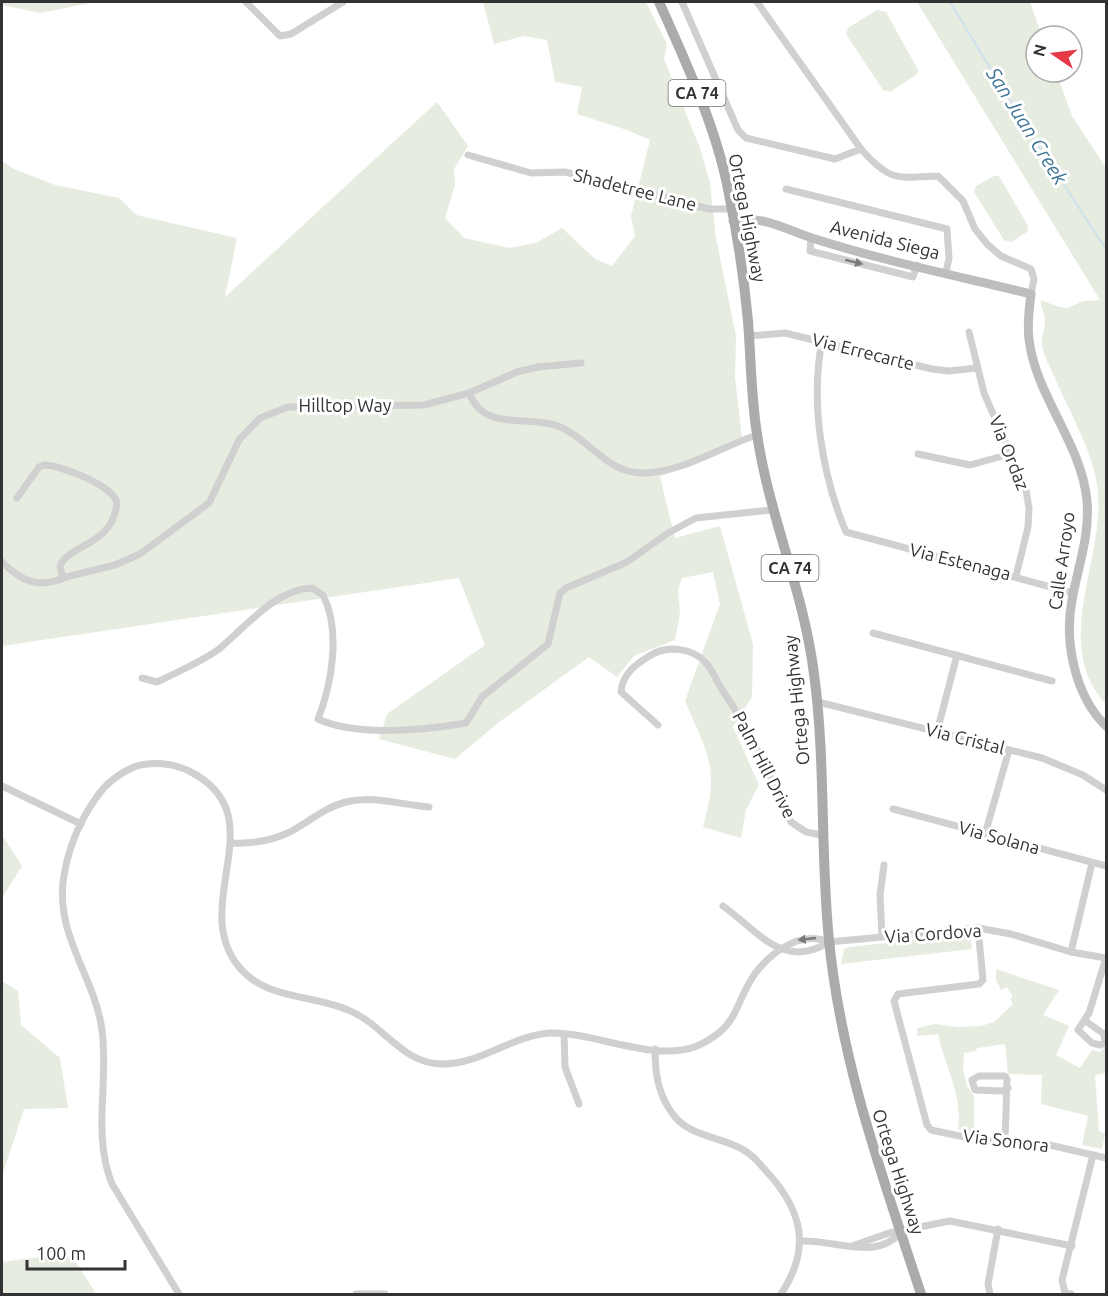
<svg xmlns="http://www.w3.org/2000/svg" width="1108" height="1296" viewBox="0 0 1108 1296" font-family="Ubuntu,sans-serif">
  <rect width="100%" height="100%" fill="#fff"/>
  <g fill="#e6ecdf">
    <polygon points="2,2 95,2 40,13 2,5"/>
    <path d="M483 2H646L667 44 664 59 700 148 710 183 716 238 736 336 735 377 742 438 660 477 675 538 720 526 753 644 752 697 733 727 759 785 746 810 741 838 703 827C720 767 708 755 685 701L720 604 713 572 682 578 678 590 680 613 675 640 634 656 617 677 589 657 498 723 455 759 379 739 387 714 485 645 459 578 2 646V161L14 169 55 185 119 198 136 215 237 238 225 297 437 102 468 146 454 169 455 184 445 218 464 238 509 248 536 243 562 228 595 259 612 266 635 236 631 216 650 140 627 130 577 114 582 87 555 82 547 40 523 36 494 44Z"/>
    <path d="M917 2H1030L1042 36H1036V72H1056L1072 116 1106 168V704C1051 646 1104 561 1098 493 1095 454 1070 414 1055 378 1050 367 1043 355 1042 344 1041 336 1045 329 1045 321 1045 313 1040 308 1041 300L1059 307 1068 308 1083 301 1100 300Z"/>
    <polygon points="877,10 886,12 918,70 917,74 890,92 883,90 846,34 848,28"/>
    <polygon points="994,176 999,176 1028,226 1027,232 1011,242 1004,240 974,192 976,186"/>
    <polygon points="2,835 22,866 2,898"/>
    <polygon points="960,935 971,940 972,949 841,964 844,949 849,947"/>
    <path d="M996 969 1059 990 1043 1015 1069 1026 1056 1055 1080 1068 1092 1050 1100 1052 1106 1046V1073L1095 1075 1099 1131 1105 1134 1102 1149 1082 1145 1088 1116 1041 1104 1042 1075 1008 1074 1005 1044 977 1048 976 1051 964 1053 963 1069 967 1086 974 1096V1132L958 1129C963 1096 945 1066 938 1034L917 1036V1028L935 1024 958 1027 981 1026 994 1022 1013 1004 1010 999 1013 997 1007 987 1001 990 996 980Z"/>
    <polygon points="2,981 18,991 21,1025 60,1058 68,1108 24,1109 2,1176"/>
    <polygon points="40,1257 73,1257 96,1294 2,1294 2,1262"/>
  </g>
  <g fill="none" stroke-linecap="round" stroke-linejoin="round">
    <polyline stroke="#cfe2ee" stroke-width="2" points="950,2 1023,122 1106,249"/>
    <g stroke="#d0d0d0" stroke-width="7">
      <polyline points="246,2 280,36 291,34 343,2"/>
      <polyline points="682,2 738,130 746,138 835,159 861,149"/>
      <path d="M757 2 861 149C890 182 897 178 938 176L963 201 975 229 988 245 1001 256 1031 269 1034 279 1031 294"/>
      <polyline points="468,155 531,173 565,172 709,209 732,209"/>
      <polyline points="786,189 947,229 949,258 946,272"/>
      <polyline points="811,238 810,251 913,277 917,265"/>
      <polyline points="969,332 984,393 1026,490 1029,508 1028,527 1016,576"/>
      <polyline points="749,336 785,333 932,369 949,371 977,368"/>
      <path d="M822 341C810 402 822 475 846 532L1073 593"/>
      <path d="M469 393C485 433 527 414 558 426 589 438 607 474 644 473 684 472 720 447 757 435"/>
      <polyline points="918,454 970,465 1010,454"/>
      <path d="M17 498 39 467 44 465C61 465 114 486 117 503 113 546 67 545 60 566L62 575 66 577 115 565 140 554 209 503 239 440 260 418 288 407 424 405 469 393 517 372 538 367 581 363"/>
      <path d="M2 562C22 582 39 589 66 577"/>
      <polyline points="873,633 1052,681"/>
      <path d="M142 678 157 682C172 675 207 658 219 649 246 627 275 589 312 588L323 595C341 630 332 684 318 719 356 737 425 730 466 723L482 697 548 644 560 593 566 588 627 562 668 533 696 518 771 510"/>
      <polyline points="818,702 1042,758 1083,775 1106,790"/>
      <path d="M658 725 621 692C622 674 636 664 651 655 668 645 693 648 706 663 713 671 717 682 723 691 751 732 771 777 791 822L806 832 822 835"/>
      <polyline points="937,732 957,655"/>
      <polyline points="2,786 81,824"/>
      <polyline points="893,809 1106,866"/>
      <polyline points="985,834 1009,750"/>
      <path d="M232 843C252 844 271 841 290 832 309 822 325 807 346 802 374 795 401 805 429 807"/>
      <path d="M723 906C757 930 783 971 829 942L978 928 1011 934 1071 952 1106 958"/>
      <polyline points="978,928 983,980 979,984 898,994 894,1001 927,1125 931,1130 979,1140 1041,1143 1106,1158"/>
      <polyline points="882,937 880,895 884,865"/>
      <polyline points="1071,952 1092,863"/>
      <polyline points="1084,1020 1104,1034 1105,1043 1100,1045 1092,1043 1078,1030 1089,1013 1106,958"/>
      <polyline points="564,1034 565,1067 579,1104"/>
      <path d="M655 1049C655 1074 658 1096 675 1117 691 1136 720 1137 740 1148 752 1154 758 1162 767 1172 803 1211 811 1249 781 1294"/>
      <polyline points="1005,1142 1007,1079 1005,1076 979,1076 972,1080 975,1090 1002,1091 1008,1088"/>
      <path d="M800 1241C835 1239 876 1262 901 1232"/>
      <polyline points="852,1246 889,1233 950,1221 1072,1246"/>
      <path d="M179 1294 112 1184C92 1135 109 1081 102 1030 95 978 57 938 63 882 67 852 79 822 96 798 106 783 118 774 134 767 151 761 173 763 189 771 278 815 187 904 239 967 266 1000 311 994 348 1010 384 1024 401 1064 443 1064 482 1064 512 1035 551 1033 595 1032 654 1063 697 1046 704 1043 715 1036 721 1031 734 1020 738 1004 746 989 760 960 796 928 829 942"/>
      <polyline points="356,1294 385,1294"/>
      <polyline points="990,1294 988,1284 998,1229"/>
      <polyline points="1071,1294 1065,1293 1062,1280 1093,1155"/>
    </g>
    <path stroke="#bdbdbd" stroke-width="9" d="M733 221C764 215 784 229 812 238 883 261 958 276 1031 294 1029 309 1027 324 1029 339 1035 395 1082 444 1087 501 1090 536 1078 566 1072 600 1064 642 1075 696 1106 726"/>
    <path stroke="#ababab" stroke-width="10" d="M659 2C685 60 716 127 728 189 737 232 744 278 748 321 751 359 751 397 757 434 769 516 804 592 814 674 826 762 820 852 829 940 841 1063 883 1178 921 1294"/>
  </g>
  <defs><path id="oneway-solid" d="M-6-.8H1V-3.2L6.5 0L1 3.2V.8H-6Z" transform="scale(1.5)"/></defs>
  <g fill="#7a7a7a">
    <use href="#oneway-solid" transform="translate(854 262) rotate(14)"/>
    <use href="#oneway-solid" transform="translate(807 939) rotate(174)"/>
  </g>
  <g text-anchor="middle" stroke-width="6" stroke-linejoin="round" paint-order="stroke">
    <g fill="#fff" stroke="#707070" stroke-width="1.5">
      <rect x="668.5" y="80" width="57" height="26" rx="4.5"/>
      <rect x="761.5" y="555" width="57" height="26" rx="4.5"/>
    </g>
    <g font-size="16" font-weight="bold" fill="#333">
      <text x="697" y="99">CA 74</text>
      <text x="790" y="574">CA 74</text>
    </g>
    <g font-size="18" fill="#333" stroke="#fff">
      <text transform="translate(635 190) rotate(14)" y="6">Shadetree Lane</text>
      <text transform="translate(747 218) rotate(79)" y="6">Ortega Highway</text>
      <text transform="translate(885 240) rotate(14)" y="6">Avenida Siega</text>
      <text transform="translate(863 352) rotate(14)" y="6">Via Errecarte</text>
      <text x="345" y="412">Hilltop Way</text>
      <text transform="translate(1009 453) rotate(68)" y="6">Via Ordaz</text>
      <text transform="translate(1062 561) rotate(-82)" y="6">Calle Arroyo</text>
      <text transform="translate(960 562) rotate(14)" y="6">Via Estenaga</text>
      <text transform="translate(797 700) rotate(-96)" y="6">Ortega Highway</text>
      <text transform="translate(965 739) rotate(14)" y="6">Via Cristal</text>
      <text transform="translate(764 765) rotate(63)" y="6">Palm Hill Drive</text>
      <text transform="translate(999 838) rotate(15)" y="6">Via Solana</text>
      <text transform="translate(933 934) rotate(-4)" y="6">Via Cordova</text>
      <text transform="translate(1006 1141) rotate(7)" y="6">Via Sonora</text>
      <text transform="translate(898 1172) rotate(72)" y="6">Ortega Highway</text>
    </g>
    <g font-size="20" font-style="italic" fill="#3f7597" stroke="#fff">
      <text transform="translate(1027 126) rotate(58)" y="7">San Juan Creek</text>
    </g>
  </g>
  <rect width="1108" height="1296" fill="none" stroke="#333333" stroke-width="6"/>
  <g transform="translate(1054 54) rotate(284)"><circle r="28" fill="#ffffff" stroke="#adadad" stroke-width="1.5"/>
  <path d="M0-4.5L10 22L0 15L-10 22Z" fill="#e63946"/>
  <text y="-9" font-size="16" font-weight="bold" text-anchor="middle" fill="#333333">N</text>
  </g>
  <path d="M27 1260v9h98v-9" fill="none" stroke="#333333" stroke-width="3"/>
  <text x="36" y="1260" font-size="18" fill="#333333" stroke="#ffffff" stroke-width="4.5" paint-order="stroke">100 m</text>
</svg>
